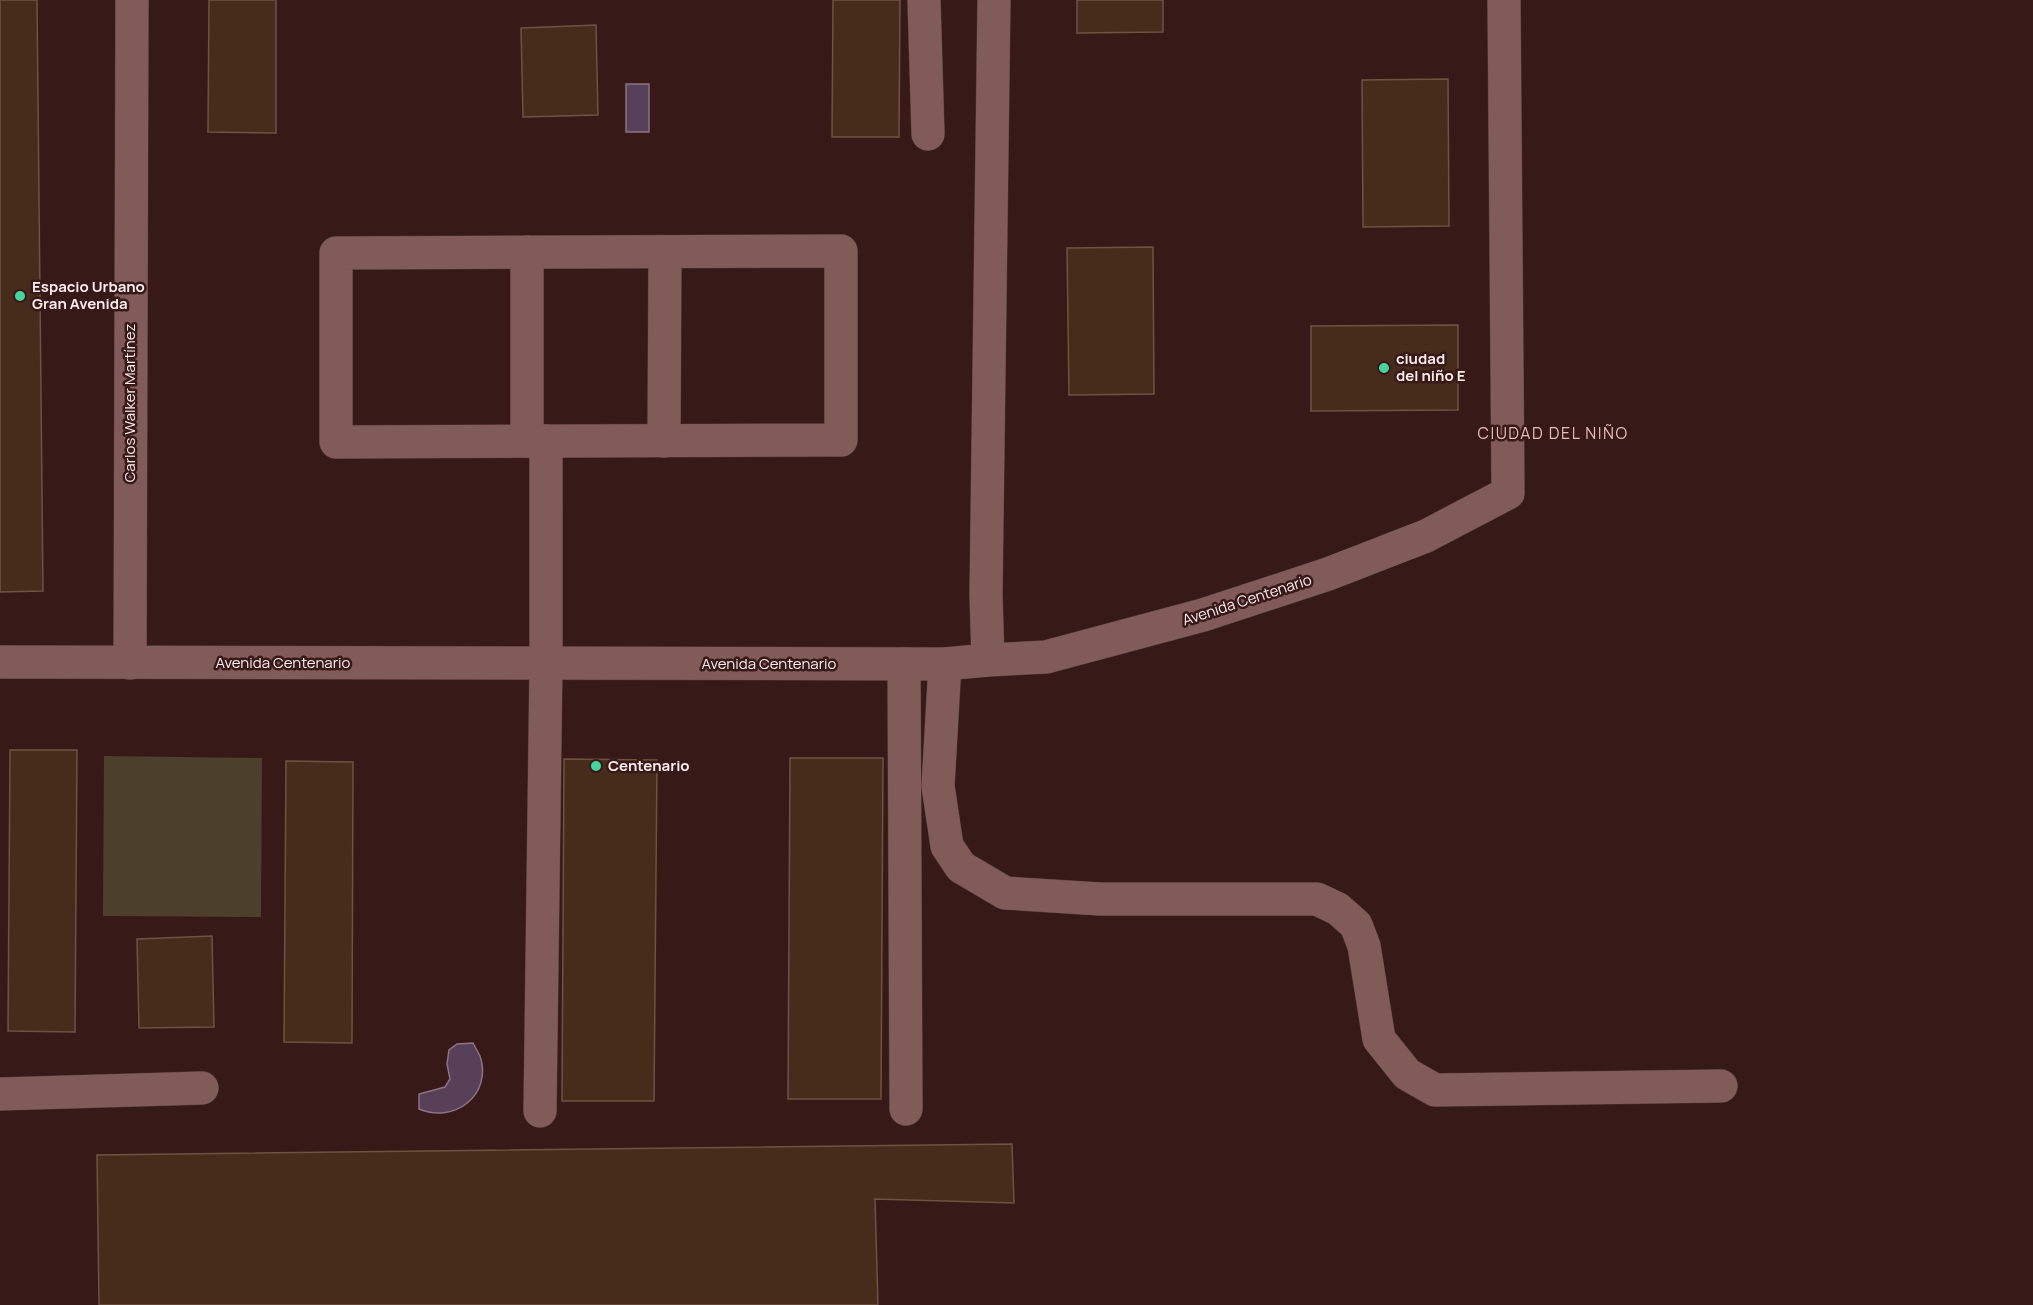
<svg xmlns="http://www.w3.org/2000/svg" width="2033" height="1305" viewBox="0 0 2033 1305" font-family="Manrope,sans-serif">
  <rect width="100%" height="100%" fill="#371918"/>
  <polygon fill="#4c402c" points="104,756 262,758 261,917 103,916"/>
  <g fill="#594059" stroke="#8a7384" stroke-width="1.5">
    <rect x="626" y="84" width="23" height="48"/>
    <path d="M473 1043C475 1047 478 1052 480 1056 493 1095 454 1124 419 1109V1094L445 1087 450 1079 447 1064 449 1050 457 1044Z"/>
  </g>
  <g fill="#472c1c" stroke="#705241" stroke-width="1.5">
    <polygon points="0,0 37,0 43,591 0,592"/>
    <polygon points="209,0 276,0 276,133 208,132"/>
    <polygon points="833,0 900,0 899,137 832,137"/>
    <polygon points="1077,0 1163,0 1163,32 1077,33"/>
    <polygon points="596,25 598,115 523,117 521,28"/>
    <polygon points="1448,79 1449,226 1363,227 1362,80"/>
    <polygon points="1153,247 1154,394 1069,395 1067,248"/>
    <polygon points="1458,325 1458,410 1311,411 1311,326"/>
    <polygon points="10,750 77,750 75,1032 8,1031"/>
    <polygon points="790,758 883,758 881,1099 788,1099"/>
    <polygon points="564,759 657,760 654,1101 562,1101"/>
    <polygon points="286,761 353,762 352,1043 284,1042"/>
    <polygon points="212,936 214,1027 139,1028 137,939"/>
    <polygon points="1012,1144 1014,1203 875,1199 878,1305 99,1305 97,1155"/>
  </g>
  <g fill="none" stroke-linecap="round" stroke-linejoin="round">
    <defs>
      <g id="minor">
        <polyline points="924,0 928,134"/>
        <polygon points="841,251 841,440 336,442 336,253"/>
        <polyline points="527,441 527,252"/>
        <polyline points="664,441 665,252"/>
        <polyline points="988,660 986,595 994,0"/>
        <polyline points="0,662 945,664 988,660 1046,657 1203,615 1328,574 1426,536 1508,493 1504,0"/>
        <polyline points="130,663 132,0"/>
        <polyline points="904,664 906,1109"/>
        <polyline points="945,664 938,786 947,846 961,867 1005,893 1100,899 1317,899 1338,909 1356,925 1364,946 1379,1039 1407,1074 1435,1090 1721,1086"/>
        <polyline points="0,1094 202,1088"/>
        <polyline points="540,1111 546,663 546,441"/>
      </g>
    </defs>
    <use href="#minor" stroke="#4e3637" stroke-width="34"/>
    <use href="#minor" stroke="#805b59" stroke-width="33"/>
  </g>
  <g fill="#46d49e" stroke="#371918" stroke-width="2">
    <circle cx="20" cy="296" r="6"/>
    <circle cx="1384" cy="368" r="6"/>
    <circle cx="596" cy="766" r="6"/>
  </g>
  <g text-anchor="middle" stroke-width="5" stroke-linejoin="round" paint-order="stroke">
    <g font-size="15" font-weight="bold" fill="#fdebea" stroke="#371918" text-anchor="start">
      <text x="32" y="292">Espacio Urbano<tspan x="32" dy="17">Gran Avenida</tspan></text>
      <text x="1396" y="364">ciudad<tspan x="1396" dy="17">del niño E</tspan></text>
      <text x="608" y="771">Centenario</text>
    </g>
    <g font-size="15" fill="#fdebea" stroke="#371918">
      <text transform="translate(130 403) rotate(-90)" y="5">Carlos Walker Martínez</text>
      <text transform="translate(1247 600) rotate(-18)" y="5">Avenida Centenario</text>
      <text x="283" y="668">Avenida Centenario</text>
      <text x="769" y="669">Avenida Centenario</text>
    </g>
    <g font-size="16" letter-spacing="1.5" fill="#e6bcb9" stroke="#371918">
      <text x="1553" y="439">CIUDAD DEL NIÑO</text>
    </g>
  </g>
</svg>
